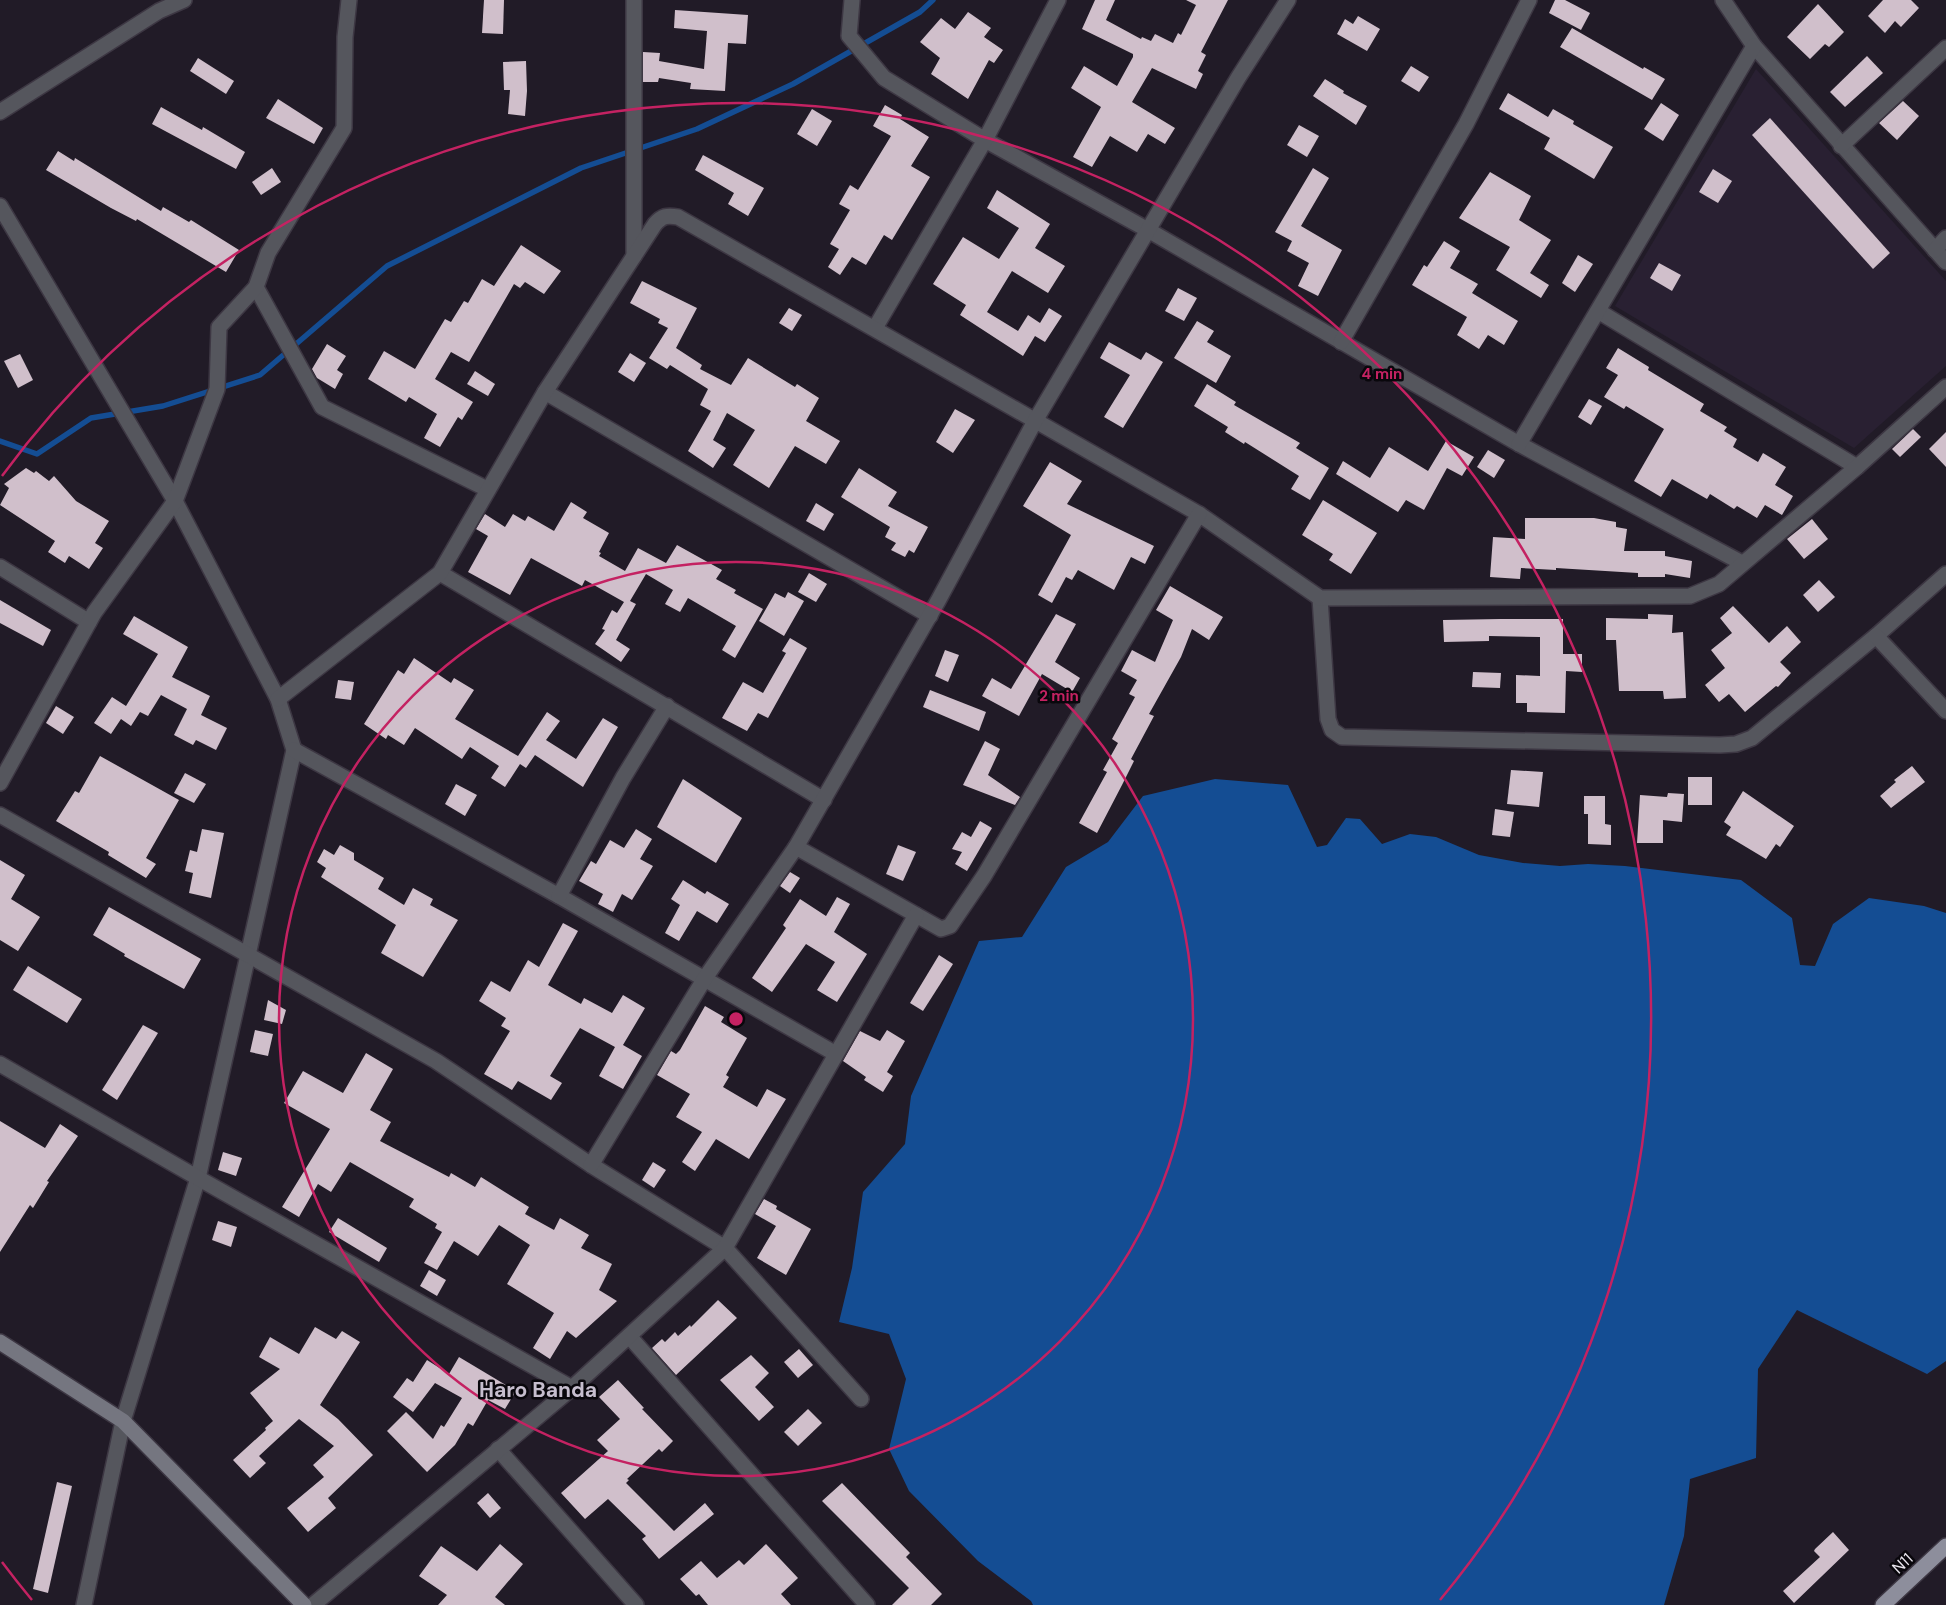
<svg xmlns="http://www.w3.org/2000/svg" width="1946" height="1605" viewBox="0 0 1946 1605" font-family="'DM Sans',sans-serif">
  <rect width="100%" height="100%" fill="#211b27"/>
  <polygon fill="#292032" points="1756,69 1946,281 1946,366 1854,448 1615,306"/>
  <polygon fill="#144d93" points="1215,779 1288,785 1317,847 1327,845 1346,818 1360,819 1382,844 1410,834 1436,837 1479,855 1523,863 1560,866 1588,864 1625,866 1741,880 1792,918 1800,965 1815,966 1833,924 1869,898 1924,906 1946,913 1946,1361 1927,1374 1797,1310 1758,1369 1756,1458 1690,1479 1684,1536 1664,1605 1033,1605 1031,1601 978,1561 909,1491 889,1449 906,1379 889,1334 839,1322 852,1268 863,1192 905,1144 911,1096 979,941 1022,937 1066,867 1108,842 1143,796"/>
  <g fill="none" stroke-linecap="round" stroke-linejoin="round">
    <polyline stroke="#144d93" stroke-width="5.5" points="0,441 37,454 91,418 163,406 260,375 387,266 581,168 697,129 793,84 920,12 933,0"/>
  </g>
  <g fill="#d0bfcb">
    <polygon points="484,0 504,0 503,34 482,33"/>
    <polygon points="1095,0 1115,0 1106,20 1141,39 1142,37 1151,41 1155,34 1173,43 1178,33 1181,35 1196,5 1186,0 1228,0 1201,52 1206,55 1198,71 1203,74 1196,89 1152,68 1132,102 1175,128 1165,144 1148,134 1137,152 1110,136 1092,167 1073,157 1101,107 1071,88 1084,66 1117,86 1133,57 1133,54 1082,29"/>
    <polygon points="1555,0 1565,0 1590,13 1581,30 1549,13"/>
    <polygon points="1883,0 1911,0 1919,8 1901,27 1895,21 1885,33 1868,16"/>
    <polygon points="1818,4 1844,32 1829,47 1825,44 1810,59 1787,37"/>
    <polygon points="675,10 748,15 746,44 728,43 725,91 690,89 691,83 659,78 658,82 643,82 643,52 660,53 659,61 704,69 707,31 674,28"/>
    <polygon points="968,12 991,28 984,37 1003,50 994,63 989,60 968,99 931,74 940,58 920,42 941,18 955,29"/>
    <polygon points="1358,16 1380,29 1367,51 1337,34 1345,19 1353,24"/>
    <polygon points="1572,28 1643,69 1644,67 1665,79 1652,100 1560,47"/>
    <polygon points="1867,56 1883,73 1845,107 1830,92"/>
    <polygon points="198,58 234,81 226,94 190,71"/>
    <polygon points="526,61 527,91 525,116 508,114 510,90 504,90 503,62"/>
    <polygon points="1411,66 1429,77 1419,92 1401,81"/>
    <polygon points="1325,79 1344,91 1343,93 1367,106 1356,125 1313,96"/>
    <polygon points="1508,93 1548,117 1553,109 1574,121 1573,124 1613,147 1594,179 1544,149 1550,138 1499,109"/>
    <polygon points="278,99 323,128 314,144 266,118"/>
    <polygon points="1903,101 1919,116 1897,140 1879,123"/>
    <polygon points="1661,103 1679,115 1663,141 1644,129"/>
    <polygon points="885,105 902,115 900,119 929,137 911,166 930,177 892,240 884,235 866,265 852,257 840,275 828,267 839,249 830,244 850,210 839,204 850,185 858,190 891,136 873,126"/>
    <polygon points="161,107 202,130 203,127 245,152 236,169 152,124"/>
    <polygon points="812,109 832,121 817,146 797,134"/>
    <polygon points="1770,118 1890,253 1873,269 1752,135"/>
    <polygon points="1299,125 1319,136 1307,157 1287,145"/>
    <polygon points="58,151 74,161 75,158 161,211 163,207 189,222 191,220 239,250 226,272 137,219 136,221 111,208 46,170"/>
    <polygon points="703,155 764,188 748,216 728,204 734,193 695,170"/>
    <polygon points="272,168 281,182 261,195 252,182"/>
    <polygon points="1313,168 1329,178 1301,226 1342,250 1318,296 1298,286 1309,263 1287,251 1292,241 1275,232"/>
    <polygon points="1713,169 1732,181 1718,203 1699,192"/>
    <polygon points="1490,172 1531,196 1519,220 1551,240 1530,273 1549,285 1541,298 1496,270 1510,247 1459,218"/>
    <polygon points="997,190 1050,224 1035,248 1065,266 1048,293 1012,271 987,312 1018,331 1028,315 1040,323 1049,308 1062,316 1045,342 1035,336 1023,356 960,315 966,305 933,284 963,237 999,259 1019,228 987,208"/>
    <polygon points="1444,241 1460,251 1450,268 1478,284 1472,293 1518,321 1504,345 1488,335 1479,349 1457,335 1467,317 1412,285 1424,265 1427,267"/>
    <polygon points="521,245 561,271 544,294 525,282 520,288 514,284 469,362 451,352 435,379 473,402 462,420 458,417 440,447 424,438 437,414 409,397 406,402 368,379 384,351 415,369 445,319 451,322 464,301 468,303 482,279 494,286"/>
    <polygon points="1578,255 1593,264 1575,292 1562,283"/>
    <polygon points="1659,263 1681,275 1672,291 1650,278"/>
    <polygon points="642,281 697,308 676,348 702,365 700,369 731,385 748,358 795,387 797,384 819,398 806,421 840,441 826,464 795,446 769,488 733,465 755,430 727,413 713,440 726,448 713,468 688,451 711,411 700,405 708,389 670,365 667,369 649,358 668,328 658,323 660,319 630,303"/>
    <polygon points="1178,288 1197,298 1184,321 1165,311"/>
    <polygon points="789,308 802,315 792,331 779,323"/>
    <polygon points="1197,321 1214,331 1207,342 1231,356 1216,383 1174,358"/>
    <polygon points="1109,342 1141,360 1146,352 1163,362 1123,428 1104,417 1130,375 1100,358"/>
    <polygon points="327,344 346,356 337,370 343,374 335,389 317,378 312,369"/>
    <polygon points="1618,348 1649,367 1648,370 1704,404 1700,411 1727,427 1724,431 1737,439 1733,447 1758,462 1763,453 1786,467 1775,485 1793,496 1782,515 1765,505 1757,518 1737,506 1734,509 1710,494 1707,499 1672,479 1661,497 1634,481 1664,429 1626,406 1624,409 1604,397 1618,375 1606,368"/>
    <polygon points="630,353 646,363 634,382 618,372"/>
    <polygon points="20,354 33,380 18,388 4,361"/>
    <polygon points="475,371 495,384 488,396 467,384"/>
    <polygon points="1207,384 1236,402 1234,405 1300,443 1296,448 1329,468 1310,500 1291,489 1299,476 1245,442 1244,444 1225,432 1228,427 1194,406"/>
    <polygon points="1589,399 1602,406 1591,425 1578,417"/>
    <polygon points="955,409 975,420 953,453 936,442"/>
    <polygon points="1913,429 1921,437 1900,457 1892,449"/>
    <polygon points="1946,432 1946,467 1929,449"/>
    <polygon points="1446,441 1474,457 1462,476 1447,468 1424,510 1406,500 1398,512 1336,474 1343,461 1370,478 1389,447 1428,471"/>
    <polygon points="1488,450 1505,460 1494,478 1477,467"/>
    <polygon points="1050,462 1082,481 1067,504 1154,546 1145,564 1131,557 1114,590 1078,570 1072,580 1066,577 1052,603 1038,595 1071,535 1023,506"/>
    <polygon points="26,468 34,473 36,471 49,481 54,476 76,501 109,521 95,543 103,548 89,569 69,556 65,563 48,552 55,541 0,505 9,488 4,484"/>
    <polygon points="859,468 897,492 888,506 928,527 914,553 909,550 905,557 891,550 896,543 885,537 890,527 841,497"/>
    <polygon points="1323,500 1377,533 1351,574 1329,560 1333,554 1302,535"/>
    <polygon points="571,502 587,512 583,518 609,533 599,552 601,553 599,556 625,571 638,548 666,563 677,545 722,570 716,579 736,590 734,593 763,609 735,658 722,650 736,626 688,598 680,612 665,604 673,590 646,574 630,601 636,604 616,640 630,649 621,662 595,644 605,630 602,629 612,610 617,613 624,602 585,580 582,586 531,558 510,595 468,572 488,536 476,529 485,514 505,527 513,514 525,521 528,516 554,531"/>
    <polygon points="816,503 834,514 824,531 806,521"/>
    <polygon points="1525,518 1594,518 1616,522 1616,527 1627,529 1624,551 1665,551 1665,556 1692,561 1690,578 1665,574 1665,577 1638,577 1638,573 1556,568 1556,570 1521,568 1520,579 1490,577 1493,537 1525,539"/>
    <polygon points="1812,519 1828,539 1804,559 1787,539"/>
    <polygon points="809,573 827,584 816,602 798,592"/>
    <polygon points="1819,580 1835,597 1818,612 1803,595"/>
    <polygon points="1170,586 1223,617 1209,640 1192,629 1181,657 1149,714 1154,716 1131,759 1134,761 1122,785 1097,833 1079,823 1107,772 1103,770 1118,743 1112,739 1135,697 1129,694 1137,680 1121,671 1132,650 1155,662 1173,620 1156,610"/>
    <polygon points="788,592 804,601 784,636 759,621 775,593 785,598"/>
    <polygon points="0,600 51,630 43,646 0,623"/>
    <polygon points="1733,606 1769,643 1787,626 1801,642 1780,662 1791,673 1778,687 1776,686 1745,712 1729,694 1719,702 1705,685 1725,668 1711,650 1732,633 1720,618"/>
    <polygon points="1056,614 1076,624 1055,662 1080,678 1072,692 1042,674 1019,716 982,696 992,678 1011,689"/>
    <polygon points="1648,614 1673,615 1672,633 1683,632 1686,698 1664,699 1663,691 1619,691 1616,640 1606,640 1606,618 1648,619"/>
    <polygon points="134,616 188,647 172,677 210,696 201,715 227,728 216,750 196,740 193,745 174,735 187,709 161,695 148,716 140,712 131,726 121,719 111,734 94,723 112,697 126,706 158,654 123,634"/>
    <polygon points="1500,619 1563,619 1563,654 1582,654 1582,672 1566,671 1565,713 1527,712 1527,703 1516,703 1516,675 1540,676 1540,637 1489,636 1489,641 1444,642 1443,620"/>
    <polygon points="790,638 807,648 768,718 758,713 747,731 722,718 743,682 763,693 786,653 782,651"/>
    <polygon points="945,650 959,655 948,682 935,676"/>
    <polygon points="414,658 451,683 454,678 474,690 455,719 518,756 547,712 560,721 546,740 576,759 603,718 618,727 583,787 535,755 526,768 520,764 505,787 491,778 499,766 470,747 462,759 415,728 404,745 388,735 386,739 364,724 398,670 404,674"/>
    <polygon points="1473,672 1501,673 1500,688 1472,687"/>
    <polygon points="338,680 354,682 351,700 335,698"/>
    <polygon points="930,690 986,712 979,731 923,707"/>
    <polygon points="56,706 74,717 63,734 46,723"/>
    <polygon points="985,741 1000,749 988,775 1020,797 1015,805 963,785"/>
    <polygon points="100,756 179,800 146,858 156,864 146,878 108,855 109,852 56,821 75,791 79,793"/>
    <polygon points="1912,766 1925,782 1891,808 1880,796 1896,782 1894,780"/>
    <polygon points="1511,770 1543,772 1539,807 1507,804"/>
    <polygon points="185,773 206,784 194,803 174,793"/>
    <rect x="1688" y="777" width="24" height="28"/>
    <polygon points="683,779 742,818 716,863 657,827"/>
    <polygon points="456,784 477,795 465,816 445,804"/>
    <polygon points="1743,791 1794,826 1780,847 1776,844 1766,859 1726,835 1731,827 1724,822"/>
    <polygon points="1668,793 1684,794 1682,822 1663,820 1663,843 1637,843 1640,795 1667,797"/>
    <polygon points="1584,796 1605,796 1605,824 1611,825 1611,845 1588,844 1588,814 1584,814"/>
    <polygon points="1495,809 1514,812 1510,837 1492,835"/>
    <polygon points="980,821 992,828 967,871 955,864 962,852 952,849 962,832 971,837"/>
    <polygon points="202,829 224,833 211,898 189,893 193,873 185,871 190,850 197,852"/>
    <polygon points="636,829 652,839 640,859 653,866 632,900 622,894 613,912 598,904 603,894 579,881 591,861 596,864 610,840 624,848"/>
    <polygon points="340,845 354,853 354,860 384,878 378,889 404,905 413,888 433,899 430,905 458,920 423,977 381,953 396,925 321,877 326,868 317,862 324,849 334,855"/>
    <polygon points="898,845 916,852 903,881 886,874"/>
    <polygon points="0,860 25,875 11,899 40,917 18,951 0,940"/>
    <polygon points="790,872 800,878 790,893 780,886"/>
    <polygon points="683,880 705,894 707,891 729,904 717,923 697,911 679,941 665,933 680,905 671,899"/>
    <polygon points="837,897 850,904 834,932 867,954 837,1002 817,990 835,962 806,944 772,992 752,978 786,928 783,925 800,899 826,916"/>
    <polygon points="109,907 201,959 184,989 124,956 125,954 93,935"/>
    <polygon points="563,923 578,931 548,985 581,1004 584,998 612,1013 623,995 645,1008 623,1045 642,1056 623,1089 599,1076 615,1047 580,1028 550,1076 562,1083 551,1100 518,1081 512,1090 484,1074 510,1031 501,1026 506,1018 479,1001 491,981 510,992 528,960 539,967"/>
    <polygon points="939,955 953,964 923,1011 910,1003"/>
    <polygon points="28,966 82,999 67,1023 13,990"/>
    <polygon points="268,1000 286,1010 282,1024 264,1020"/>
    <polygon points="705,1006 724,1017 721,1022 747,1038 726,1075 729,1077 723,1087 757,1107 767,1089 786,1099 749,1159 716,1139 695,1171 682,1162 702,1132 676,1117 690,1094 657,1075 671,1051 676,1054 680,1050"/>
    <polygon points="143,1025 158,1033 117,1100 102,1090"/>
    <polygon points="255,1030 273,1034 268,1056 250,1052"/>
    <polygon points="887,1030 905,1041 887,1072 893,1076 883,1092 864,1080 866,1077 843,1061 860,1031 880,1041"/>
    <polygon points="366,1053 393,1069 370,1110 391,1122 380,1141 449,1177 451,1173 475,1187 481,1177 529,1207 525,1214 554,1230 560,1218 589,1235 581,1248 612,1264 599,1290 617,1301 576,1338 567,1331 550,1359 533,1348 554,1313 507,1284 530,1245 499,1225 478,1256 454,1241 437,1270 424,1263 442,1232 435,1228 437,1224 409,1207 414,1199 350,1162 331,1192 318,1184 299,1217 282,1207 330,1129 284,1103 303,1071 343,1093"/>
    <polygon points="0,1121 45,1148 60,1124 78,1136 47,1181 49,1182 33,1208 30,1205 0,1252"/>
    <polygon points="223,1152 242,1158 236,1176 218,1170"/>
    <polygon points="653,1162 666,1170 654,1188 642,1180"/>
    <polygon points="764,1199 777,1206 776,1209 811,1229 786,1275 757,1258 776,1226 755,1214"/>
    <polygon points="338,1218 387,1248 379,1262 329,1232"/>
    <polygon points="218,1221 237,1227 231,1247 212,1240"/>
    <polygon points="429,1270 446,1280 437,1296 420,1286"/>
    <polygon points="718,1300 737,1318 676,1375 652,1348 662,1339 665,1342 675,1332 678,1336 690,1325 691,1327"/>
    <polygon points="315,1327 336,1339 342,1331 360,1342 320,1405 338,1419 373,1455 328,1498 336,1508 308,1532 287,1508 324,1477 313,1465 334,1446 299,1419 259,1456 266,1463 250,1478 233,1460 266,1430 265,1428 273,1421 250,1393 280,1369 259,1357 270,1337 299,1354"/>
    <polygon points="799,1349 813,1365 798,1378 784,1362"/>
    <polygon points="751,1355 769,1373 755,1387 774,1407 759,1421 720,1380"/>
    <polygon points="459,1357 516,1391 505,1409 488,1400 473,1426 468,1423 455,1445 427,1472 387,1431 406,1412 433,1439 441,1425 444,1427 462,1398 435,1383 413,1412 393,1397 407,1378 413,1382 427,1360 449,1374"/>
    <polygon points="618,1380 644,1408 642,1409 673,1441 662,1452 659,1449 627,1479 629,1480 626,1483 674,1531 705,1503 714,1514 659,1559 642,1539 646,1536 608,1499 585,1519 561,1493 608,1451 597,1440 620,1419 599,1397"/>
    <polygon points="808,1409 822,1423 798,1446 784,1432"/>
    <polygon points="57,1482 72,1486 48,1593 33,1589"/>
    <polygon points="842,1483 910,1553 906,1557 942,1594 931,1605 892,1605 909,1588 822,1501"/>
    <polygon points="488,1493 501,1508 490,1518 477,1503"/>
    <polygon points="1833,1532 1849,1550 1794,1603 1783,1591 1820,1557 1814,1551 1815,1549"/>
    <polygon points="500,1544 523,1564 495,1597 505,1605 438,1605 447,1595 419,1576 441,1546 477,1571"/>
    <polygon points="766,1544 798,1578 781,1594 791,1605 708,1605 699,1594 696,1596 680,1579 701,1561 717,1578 739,1560 744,1565"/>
  </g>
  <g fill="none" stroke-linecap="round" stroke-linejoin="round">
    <defs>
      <g id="street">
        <polyline points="852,0 849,36 884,78 985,140 1148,230 1519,444 1742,563"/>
        <polyline points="1723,0 1754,46 1946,262"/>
        <polyline points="0,112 159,11 184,0"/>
        <polyline points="1841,146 1946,48"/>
        <polyline points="0,206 175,501 278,699 294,750 198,1178 123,1421 84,1605"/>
        <polyline points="1935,250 1946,238"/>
        <polyline points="634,256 634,0"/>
        <polyline points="256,287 322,407 487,489"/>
        <polyline points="1598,311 1857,467"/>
        <polyline points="875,328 985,140 1058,0"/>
        <polyline points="1341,342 1466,124 1529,0"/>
        <polyline points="545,392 930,616"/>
        <polyline points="1519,444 1754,46"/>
        <polyline points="0,567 89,622"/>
        <polyline points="440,573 824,800"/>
        <polyline points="1320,598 1328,719 1332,730 1342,737 1720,745 1736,744 1752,738 1876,636 1946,574"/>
        <polyline points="1876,636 1946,711"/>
        <path d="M278 699 440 573 545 392 655 224C662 216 667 215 678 217L1199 514 1320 598 1690 596 1719 584 1857 467 1946 387"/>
        <polyline points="294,750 559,896 836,1054"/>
        <polyline points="0,783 94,613 175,501 217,389 219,327 256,287 268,253 344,128 345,37 349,0"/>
        <polyline points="0,815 436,1061 591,1165 725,1248 861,1399"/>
        <polyline points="796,847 941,929 950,926 984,876 1199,514"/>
        <polyline points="559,896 623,778 667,706"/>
        <polyline points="0,1064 198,1178 572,1388"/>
        <polyline points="591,1165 705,978 796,847 938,601 1035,421 1238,78 1288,0"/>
        <polyline points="629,1336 867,1605"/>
        <polyline points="498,1449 636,1605"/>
        <polyline points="313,1605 572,1388 725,1248 916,915"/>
      </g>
      <polyline id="secondary" points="0,1342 123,1421 304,1605"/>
      <polyline id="primary" points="1883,1605 1946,1546"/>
    </defs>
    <use href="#street" stroke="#3d3743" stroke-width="18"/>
    <use href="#secondary" stroke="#3d3743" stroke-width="18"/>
    <use href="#primary" stroke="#3d3743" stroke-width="18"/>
    <use href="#street" stroke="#55565d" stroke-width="15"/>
    <use href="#secondary" stroke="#757680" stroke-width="15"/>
    <use href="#primary" stroke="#8d8e9c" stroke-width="15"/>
  </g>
  <g fill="none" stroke="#c42262" stroke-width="2.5">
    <circle cx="736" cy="1019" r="457"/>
    <path d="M32 1600A913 913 0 0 1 2 1562M2 476A913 913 0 1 1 1440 1600"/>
  </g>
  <g text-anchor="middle" stroke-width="5" stroke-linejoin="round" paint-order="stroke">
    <g font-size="16" fill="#e8e4ed" stroke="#09070c">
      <text transform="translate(1902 1563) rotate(-43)" y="6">N11</text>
    </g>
    <g font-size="21" font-weight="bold" fill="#c6bece" stroke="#09070c">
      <text x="538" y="1397">Haro Banda</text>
    </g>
  </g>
  <circle cx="736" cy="1019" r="8" fill="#c42262" stroke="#09070c" stroke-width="2.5"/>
  <g font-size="15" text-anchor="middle" font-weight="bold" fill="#c42262" stroke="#09070c" stroke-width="5" stroke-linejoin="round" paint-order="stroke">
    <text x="1382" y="379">4 min</text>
    <text x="1059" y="701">2 min</text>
  </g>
</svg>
